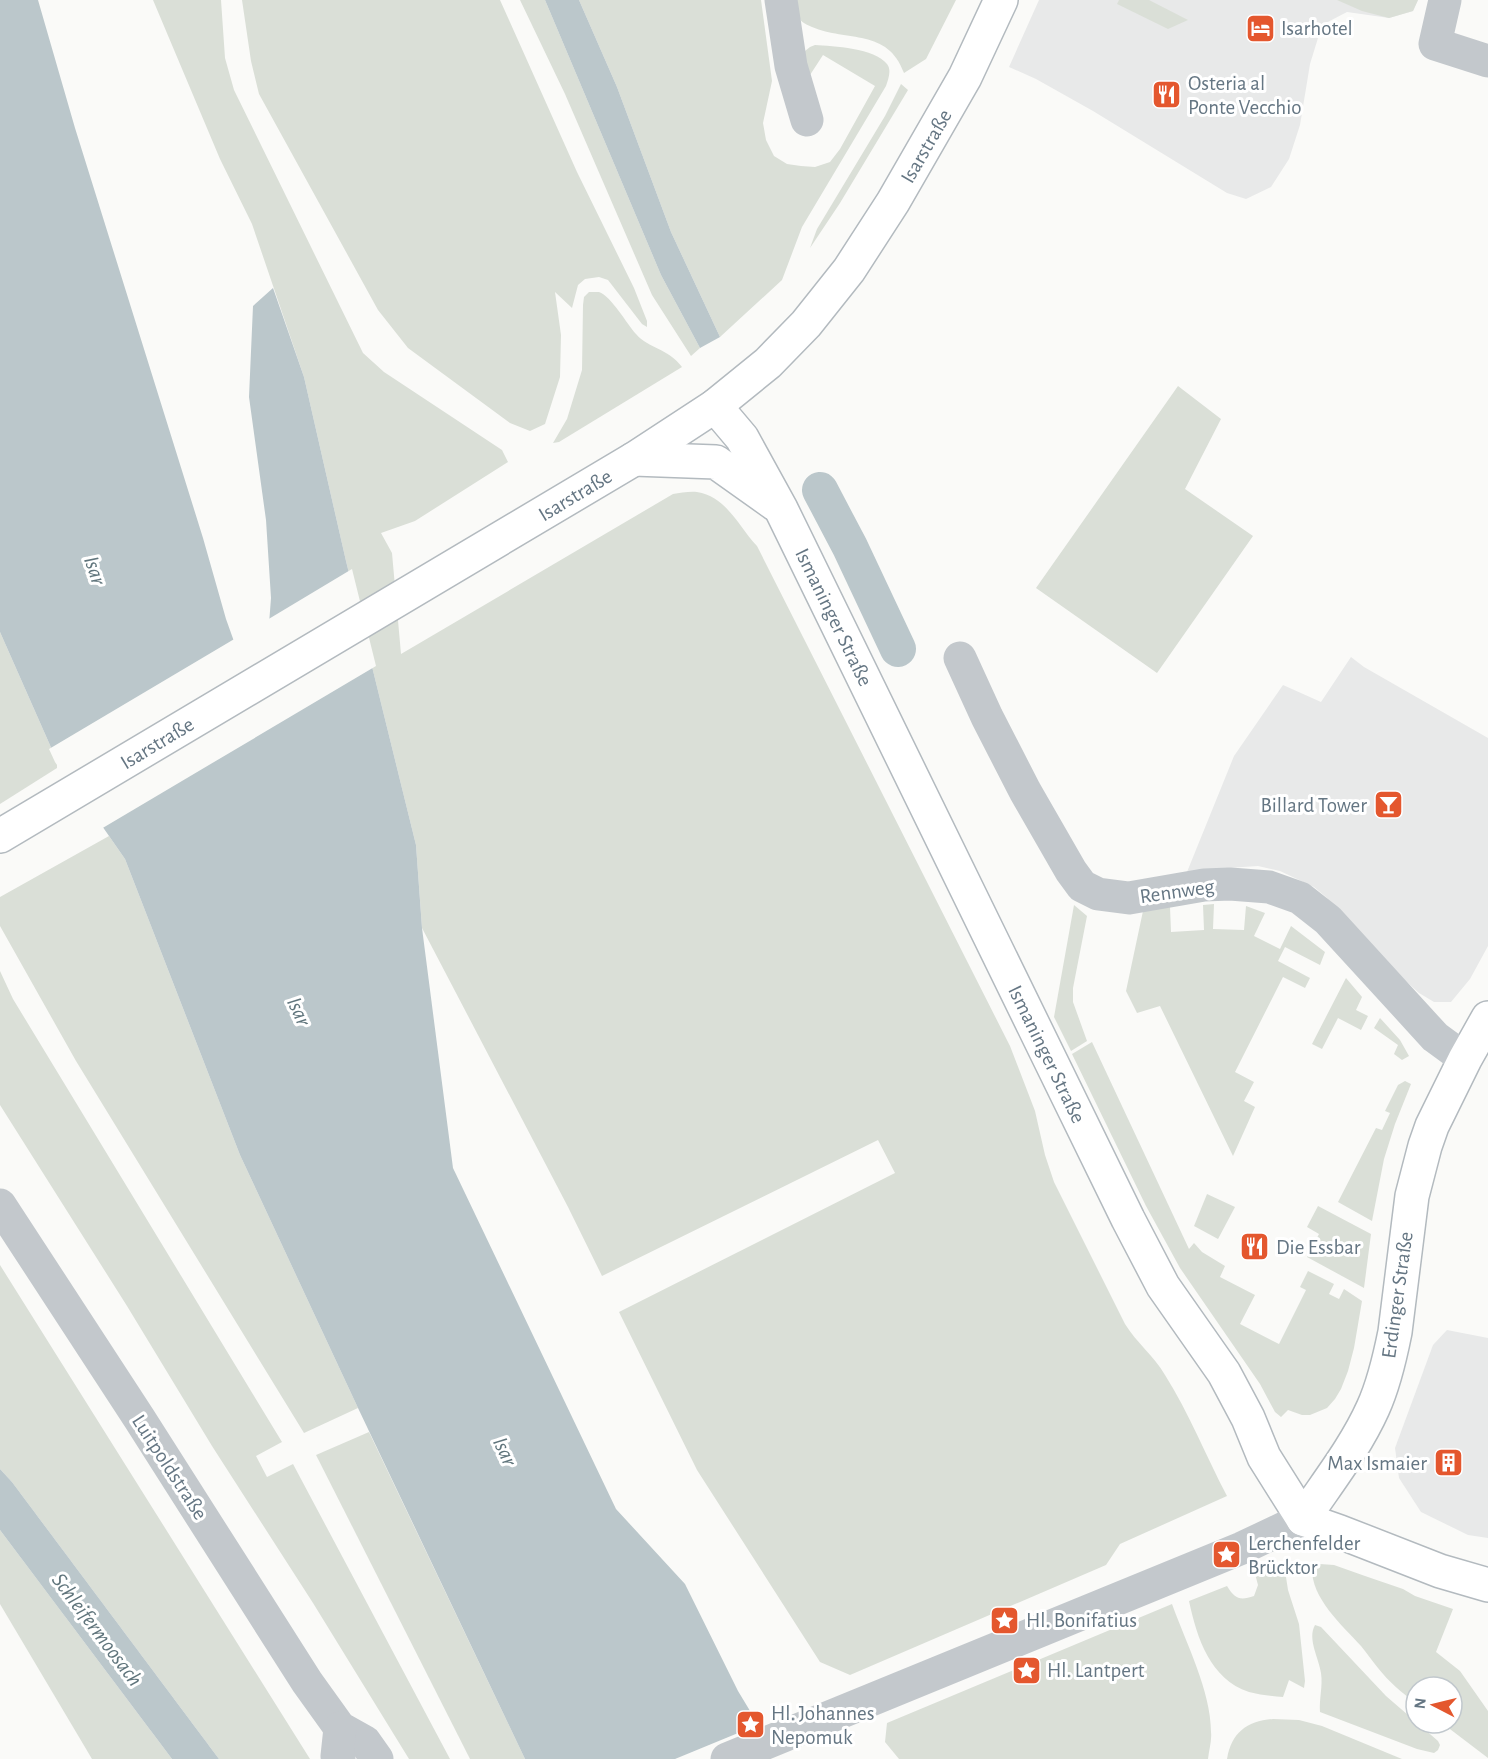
<svg xmlns="http://www.w3.org/2000/svg" width="1488" height="1759" viewBox="0 0 1488 1759" font-family="'Alegreya Sans',sans-serif">
  <rect width="100%" height="100%" fill="#fafaf8"/>
  <g fill="#e8e9e9">
    <polygon points="1039,0 1418,0 1413,11 1389,18 1347,12 1322,25 1310,64 1300,125 1289,159 1271,187 1246,199 1227,193 1093,111 1036,79 1009,67"/>
    <polygon points="1351,657 1364,667 1488,738 1488,946 1470,979 1451,1002 1434,1002 1419,993 1370,948 1326,897 1314,887 1280,871 1258,866 1212,869 1187,872 1234,756 1283,685 1321,702"/>
    <polygon points="1447,1330 1488,1338 1488,1538 1468,1535 1421,1512 1399,1478 1395,1448 1433,1345"/>
  </g>
  <g fill="#dadfd7">
    <path d="M153 0H221L225 58 234 90 363 353 384 372 502 450 508 462 415 521 381 533 392 553 401 654 673 494C680 493 690 491 697 492 727 497 738 526 757 546L1010 1046 1035 1111 1045 1155 1054 1182 1125 1324C1136 1342 1154 1356 1165 1375 1189 1413 1206 1456 1227 1496L1120 1544 1106 1565 850 1675 820 1662 697 1470 619 1312 895 1173 878 1140 602 1276 568 1207 422 928 416 845 346 561 304 377 252 224 220 159Z"/>
    <polygon points="242,0 500,0 577,172 634,288 647,321 647,327 642,324 608,280 599,277 585,279 578,285 572,308 555,292 561,335 560,377 545,424 530,431 510,423 408,348 378,310 259,94 251,61"/>
    <polygon points="520,0 545,0 661,275 700,348 691,356 652,295 565,94"/>
    <path d="M579 0H761L772 81 763 123 766 140 774 156 787 164 801 166 815 167 830 162 840 149 875 86 823 55 810 75 805 66V51L810 47 815 45C833 46 875 48 887 64 892 70 888 80 886 86L802 227 782 280 720 337 671 232 617 87Z"/>
    <path d="M797 0H956L926 59 904 73C888 28 847 42 812 27 808 25 802 23 800 19 798 14 798 5 797 0Z"/>
    <polygon points="1119,0 1149,0 1188,20 1168,29 1117,4"/>
    <polygon points="1337,0 1418,0 1413,11 1389,18 1362,11"/>
    <polygon points="901,84 908,90 840,203 810,248 817,229 885,116"/>
    <path d="M589 292C590 292 598 292 599 292 611 296 627 324 636 334 649 349 668 348 682 367L559 442 553 443 567 419 582 370 583 305 584 297Z"/>
    <polygon points="1178,386 1221,419 1185,489 1253,536 1157,673 1036,588"/>
    <polygon points="0,632 57,761 57,768 0,804"/>
    <polygon points="109,836 125,859 240,1155 358,1408 304,1433 76,1061 0,926 0,897"/>
    <polygon points="1214,904 1213,929 1244,930 1246,906 1265,913 1254,936 1280,949 1291,926 1325,952 1320,965 1285,947 1278,961 1310,978 1305,988 1283,977 1235,1072 1254,1082 1244,1101 1255,1107 1233,1156 1160,1006 1137,1013 1126,991 1143,911 1170,907 1171,932 1204,930 1203,905"/>
    <polygon points="1074,905 1087,916 1073,988 1073,1002 1087,1041 1071,1051 1054,1017"/>
    <polygon points="0,971 13,999 282,1442 256,1456 267,1477 293,1464 450,1759 409,1759 313,1603 212,1446 127,1306 0,1105"/>
    <polygon points="1346,978 1362,997 1356,1010 1368,1016 1361,1030 1338,1018 1322,1049 1312,1044"/>
    <polygon points="1380,1018 1400,1040 1409,1056 1402,1060 1394,1054 1398,1045 1374,1028"/>
    <polygon points="1092,1042 1189,1249 1194,1243 1202,1252 1225,1266 1220,1277 1255,1295 1240,1324 1279,1344 1306,1290 1300,1287 1308,1271 1334,1284 1329,1294 1339,1299 1344,1289 1362,1301 1354,1348 1348,1371 1341,1389 1335,1399 1327,1408 1310,1415 1302,1415 1288,1410 1281,1417 1275,1412 1260,1384 1180,1268 1146,1206 1072,1054"/>
    <polygon points="1405,1081 1411,1084 1395,1124 1384,1159 1372,1221 1338,1202 1376,1128 1382,1130 1390,1113 1385,1111 1398,1085"/>
    <polygon points="1207,1194 1235,1207 1218,1239 1194,1226"/>
    <polygon points="1318,1206 1371,1234 1364,1288 1307,1257 1319,1234 1307,1227"/>
    <polygon points="0,1265 310,1759 219,1759 12,1482 0,1469"/>
    <polygon points="369,1432 525,1759 470,1759 316,1455"/>
    <polygon points="0,1530 172,1759 92,1759 0,1604"/>
    <path d="M1277 1563 1284 1564 1288 1590 1299 1624 1305 1681 1304 1688 1289 1680 1283 1697C1272 1696 1260 1695 1249 1692 1210 1679 1197 1638 1189 1601L1227 1586C1235 1599 1240 1601 1254 1596L1258 1585 1254 1570Z"/>
    <path d="M1320 1564 1334 1565 1365 1576 1403 1589 1415 1596 1453 1609 1436 1652 1460 1671 1488 1711V1758L1442 1723H1452V1687H1416V1703C1402 1693 1389 1682 1378 1668 1372 1661 1367 1653 1361 1646 1342 1625 1311 1598 1312 1568Z"/>
    <path d="M1172 1604C1186 1643 1211 1691 1211 1732 1212 1740 1209 1750 1208 1759H899L885 1742 887 1723Z"/>
    <path d="M1315 1625 1321 1627 1386 1696 1438 1741 1440 1745 1438 1750 1434 1753 1417 1749 1320 1712C1319 1699 1323 1686 1321 1673 1319 1658 1307 1639 1315 1625Z"/>
    <path d="M1273 1719 1299 1720 1322 1726 1402 1759H1227C1231 1733 1247 1721 1273 1719Z"/>
  </g>
  <g fill="#bbc7cb">
    <polygon points="0,0 38,0 75,128 203,538 226,619 236,647 257,662 267,650 271,598 266,520 249,397 253,306 273,288 304,377 346,561 416,845 422,928 453,1168 616,1509 685,1584 738,1691 779,1759 525,1759 358,1408 240,1155 125,859 57,761 0,632"/>
    <polygon points="545,0 579,0 617,87 671,232 720,337 700,348 661,275"/>
    <polygon points="0,1469 12,1482 219,1759 172,1759 0,1530"/>
  </g>
  <g fill="#fafaf8">
    <polygon points="352,569 376,666 101,829 55,762 49,749 236,638 239,645 257,658 264,649 267,620"/>
    <polygon points="748,1720 756,1720 761,1723 782,1759 675,1759 743,1731 744,1724"/>
  </g>
  <g fill="none" stroke-linecap="round" stroke-linejoin="round">
    <polyline stroke="#bbc7cb" stroke-width="36" points="820,490 850,547 898,649"/>
    <defs>
      <g id="secondary">
        <polyline points="715,406 742,438 781,509 1128,1219 1163,1286 1224,1373 1248,1418 1264,1457 1303,1519 1340,1532 1440,1571 1488,1585"/>
        <polyline points="634,459 716,462 775,504"/>
        <polyline points="0,836 634,459 715,406 768,363 806,324 849,270 893,202 965,77 1001,0"/>
        <path d="M1303 1519C1327 1483 1355 1448 1373 1408 1384 1384 1390 1357 1395 1332L1412 1196 1425 1146 1432 1126 1465 1059 1488 1018"/>
      </g>
    </defs>
    <use href="#secondary" stroke="#b3babf" stroke-width="36"/>
    <g stroke="#c3c8cc" stroke-width="33">
      <polyline points="781,0 791,66 807,120"/>
      <polyline points="1445,0 1435,44 1488,61"/>
      <polyline points="960,658 987,717 1025,791 1071,871 1082,886 1098,894 1129,898 1204,885 1230,884 1269,887 1300,898 1328,920 1435,1037 1465,1059"/>
      <polyline points="0,1205 139,1418 307,1682 340,1728 365,1742 377,1759"/>
      <polyline points="339,1759 337,1756 340,1728"/>
      <polyline points="727,1759 1242,1548 1303,1519"/>
    </g>
    <use href="#secondary" stroke="#fff" stroke-width="33"/>
  </g>
  <defs>
    <symbol id="hotel-square" viewBox="-11 -11 22 22"><rect x="-9" y="-9" width="18" height="18" rx="4" fill="#e4572e" stroke="#fff"/><path d="M-6-4.5h1.5V1H6V5H4.5V3h-9V5H-6ZM-4 0a1.8 1.8 0 1 1 3.6 0ZM.5 0V-2.5h3Q6-2.5 6 0Z" fill="#fff"/></symbol>
    <symbol id="restaurant-square" viewBox="-11 -11 22 22"><rect x="-9" y="-9" width="18" height="18" rx="4" fill="#e4572e" stroke="#fff"/><path d="M-5-6h1v4h1v-4h1v4h1v-4h1v5L-1.5 .5V6h-2V.5L-5-1ZM5-6V6H3V1.5H1.5Q1.5-4 5-6Z" fill="#fff"/></symbol>
    <symbol id="bar-square" viewBox="-11 -11 22 22"><rect x="-9" y="-9" width="18" height="18" rx="4" fill="#e4572e" stroke="#fff"/><path d="M-6-5H6L.8 .8V4.5H3.5V6h-7V4.5H-.8V.8Z" fill="#fff"/></symbol>
    <symbol id="building-square" viewBox="-11 -11 22 22"><rect x="-9" y="-9" width="18" height="18" rx="4" fill="#e4572e" stroke="#fff"/><path d="M-4-6H4V6H1V3H-1V6H-4ZM-2.5-4.3h1.7v1.8h-1.7ZM.8-4.3h1.7v1.8H.8ZM-2.5-1h1.7V.8h-1.7ZM.8-1h1.7V.8H.8Z" fill="#fff"/></symbol>
    <symbol id="sight-square" viewBox="-11 -11 22 22"><rect x="-9" y="-9" width="18" height="18" rx="4" fill="#e4572e" stroke="#fff"/><path d="M0-6L1.8-2.2L6-1.7L2.9 1.2L3.7 5.4L0 3.3L-3.7 5.4L-2.9 1.2L-6-1.7L-1.8-2.2Z" fill="#fff"/></symbol>
  </defs>
  <g fill-rule="evenodd">
    <use href="#hotel-square" x="1244" y="12" width="33" height="33"/>
    <use href="#restaurant-square" x="1150" y="78" width="33" height="33"/>
    <use href="#bar-square" x="1372" y="788" width="33" height="33"/>
    <use href="#restaurant-square" x="1238" y="1230" width="33" height="33"/>
    <use href="#building-square" x="1432" y="1446" width="33" height="33"/>
    <use href="#sight-square" x="1210" y="1538" width="33" height="33"/>
    <use href="#sight-square" x="988" y="1604" width="33" height="33"/>
    <use href="#sight-square" x="1010" y="1654" width="33" height="33"/>
    <use href="#sight-square" x="734" y="1708" width="33" height="33"/>
  </g>
  <g text-anchor="middle" stroke-width="6" stroke-linejoin="round" paint-order="stroke">
    <g font-size="21" fill="#657683" stroke="#fff" text-anchor="start">
      <text x="1281" y="35">Isarhotel</text>
      <text x="1188" y="90">Osteria al<tspan x="1188" dy="24">Ponte Vecchio</tspan></text>
      <text x="1367" y="812" text-anchor="end">Billard Tower</text>
      <text x="1276" y="1254">Die Essbar</text>
      <text x="1427" y="1470" text-anchor="end">Max Ismaier</text>
      <text x="1248" y="1550">Lerchenfelder<tspan x="1248" dy="24">Brücktor</tspan></text>
      <text x="1026" y="1627">Hl. Bonifatius</text>
      <text x="1047" y="1677">Hl. Lantpert</text>
      <text x="771" y="1720">Hl. Johannes<tspan x="771" dy="24">Nepomuk</tspan></text>
    </g>
    <g font-size="21" fill="#657683" stroke="#fff">
      <text transform="translate(926 146) rotate(-60)" y="7">Isarstraße</text>
      <text transform="translate(575 495) rotate(-31)" y="7">Isarstraße</text>
      <text transform="translate(834 617) rotate(64)" y="7">Ismaninger Straße</text>
      <text transform="translate(157 743) rotate(-31)" y="7">Isarstraße</text>
      <text transform="translate(1177 891) rotate(-8)" y="7">Rennweg</text>
      <text transform="translate(1047 1054) rotate(64)" y="7">Ismaninger Straße</text>
      <text transform="translate(1397 1295) rotate(-82)" y="7">Erdinger Straße</text>
      <text transform="translate(170 1467) rotate(57)" y="7">Luitpoldstraße</text>
    </g>
    <g font-size="22" font-style="italic" fill="#60757c" stroke="#fff">
      <text transform="translate(96 570) rotate(71)" y="8">Isar</text>
      <text transform="translate(300 1011) rotate(65)" y="8">Isar</text>
      <text transform="translate(506 1451) rotate(65)" y="8">Isar</text>
      <text transform="translate(98 1629) rotate(53)" y="8">Schleifermoosach</text>
    </g>
  </g>
  <g transform="translate(1434 1705) rotate(277)"><circle r="28" fill="#ffffff" stroke="#c1c8cd" stroke-width="1.5"/>
  <path d="M0-4.5L10 22L0 15L-10 22Z" fill="#e4572e"/>
  <text y="-9" font-size="16" font-weight="bold" text-anchor="middle" fill="#657683">N</text>
  </g>
</svg>
